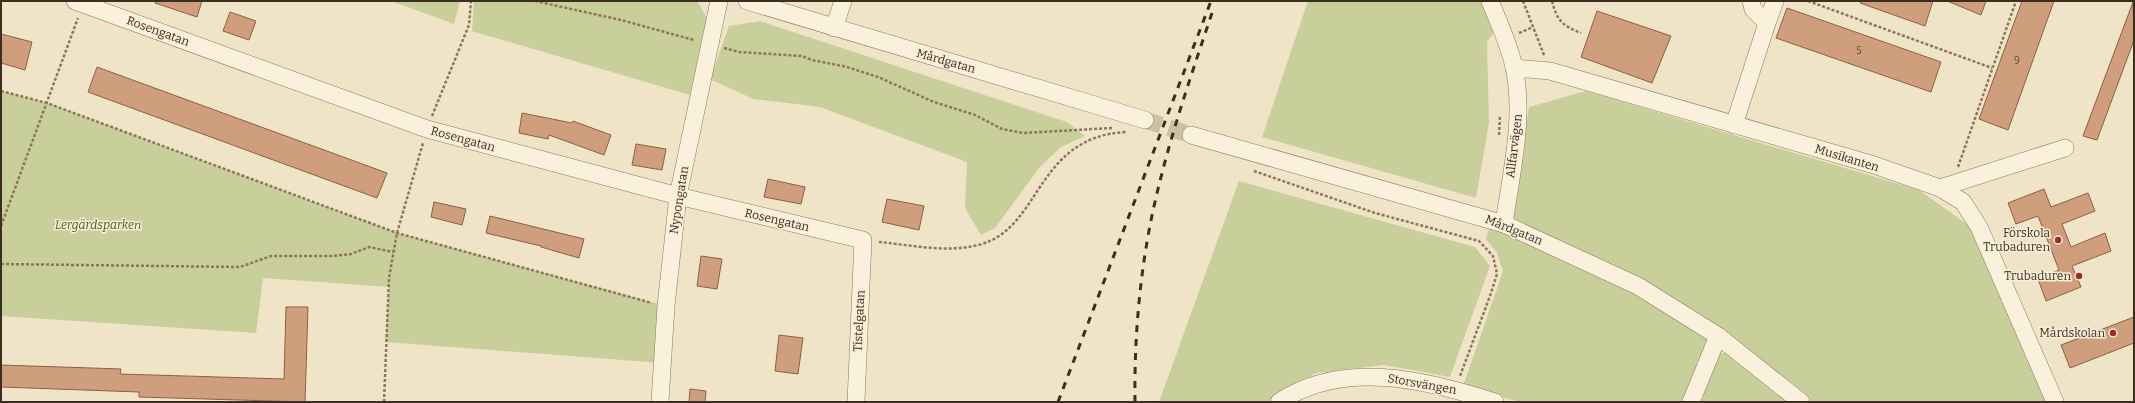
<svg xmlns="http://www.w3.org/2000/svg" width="2135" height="403" viewBox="0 0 2135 403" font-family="Bitter,serif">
  <rect width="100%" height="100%" fill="#f0e4c8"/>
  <g fill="#c9cf9b">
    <polygon points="391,1 460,1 454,24"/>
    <polygon points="474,1 697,1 707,18 690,95 472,31"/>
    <polygon points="1308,1 1482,1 1495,31 1487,42 1489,122 1476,198 1262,137"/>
    <polygon points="760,21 1067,122 1085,136 1061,147 1040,167 995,228 981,235 965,208 967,162 820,107 753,99 710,79 729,26"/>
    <polygon points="1,91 47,103 397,233 666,306 662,363 385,342 389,287 263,278 256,333 1,316"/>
    <polygon points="1586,91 1919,190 1975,230 2050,402 1811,402 1724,334 1512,219 1529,107"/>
    <polygon points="1239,181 1475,247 1490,266 1450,377 1384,365 1316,373 1268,402 1159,402"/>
    <polygon points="1490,225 1634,290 1707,338 1707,351 1686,402 1520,402 1463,386 1503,271 1497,253 1486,239"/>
    <polygon points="1729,352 1790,402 1697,402 1717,354"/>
  </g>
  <g fill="#cf9f7d" stroke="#8d5f41">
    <polygon points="156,1 202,1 197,17 155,3"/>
    <polygon points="1861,1 1933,1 1925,26 1860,3"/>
    <polygon points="1947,1 1986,1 1981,15"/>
    <polygon points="2022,1 2054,1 2008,130 1979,119"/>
    <polygon points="2133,2 2134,40 2097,140 2083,136"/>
    <polygon points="1787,8 1941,62 1931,92 1776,38"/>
    <polygon points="1597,11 1671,36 1652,83 1581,57"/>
    <polygon points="230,12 256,21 249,40 223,31"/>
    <polygon points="1,34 32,42 25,70 1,63"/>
    <polygon points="97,67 387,173 377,198 88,92"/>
    <polygon points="522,113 572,123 573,121 611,135 604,155 549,135 548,139 519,133"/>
    <polygon points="636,144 666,149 662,170 632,165"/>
    <polygon points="768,179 805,187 801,204 764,197"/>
    <polygon points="2044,189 2051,207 2088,193 2095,211 2062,224 2071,247 2105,233 2111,251 2072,266 2081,287 2046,301 2038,279 2059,270 2038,216 2016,224 2008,203"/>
    <polygon points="887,199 924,206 919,230 882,222"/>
    <polygon points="434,202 466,209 462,225 431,217"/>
    <polygon points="490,216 584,239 579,258 541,247 541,246 486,233"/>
    <polygon points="701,256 722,259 717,289 697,286"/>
    <polygon points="286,307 308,307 305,402 139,397 139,392 1,387 1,365 121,369 120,374 284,379"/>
    <polygon points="2134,317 2134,343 2070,368 2061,345"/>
    <polygon points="779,335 803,338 798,374 775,371"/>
    <polygon points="690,389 706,391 705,402 689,402"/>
  </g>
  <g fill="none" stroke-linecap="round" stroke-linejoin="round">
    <polyline stroke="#ccc0a6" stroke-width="17" stroke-dasharray="17 8" stroke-linecap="butt" points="1145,120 1191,135"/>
    <defs>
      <g id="minor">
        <polyline points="75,1 427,129 678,196 863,240 856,402"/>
        <polyline points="747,1 1145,120"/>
        <path d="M1490 1C1499 23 1509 44 1514 67 1525 118 1511 173 1504 224"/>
        <polyline points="1751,1 1753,9 1767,23"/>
        <polyline points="834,28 843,1"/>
        <polyline points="1514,68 1550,71 1874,165 1940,188 1963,202 1979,227 2055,402"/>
        <polyline points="1734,125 1767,23 1775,1"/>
        <polyline points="1191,135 1504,224 1638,286 1718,336 1801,402"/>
        <polyline points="1940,188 2065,148"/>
        <polyline points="660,402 666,306 678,196 719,1"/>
        <path d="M1279 402C1344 359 1427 380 1495 402"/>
        <polyline points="1691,402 1718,336"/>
      </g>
    </defs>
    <use href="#minor" stroke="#8d765c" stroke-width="18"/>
    <g stroke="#8d765c" stroke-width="2.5" stroke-dasharray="3 2" stroke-linecap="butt">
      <polyline points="535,1 621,20 694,40"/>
      <polyline points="1523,1 1544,55"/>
      <path d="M1552 1C1557 21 1563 26 1581 33"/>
      <polyline points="1808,1 1992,68"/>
      <polyline points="1519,33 1533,27"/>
      <polyline points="724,48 739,52 802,56 812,60 847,67 878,77 934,102 975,115 1002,129 1023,133 1112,128"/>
      <polyline points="1,91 47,103 397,233 652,303"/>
      <polyline points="432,116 469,25 471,1"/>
      <polyline points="1499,135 1500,116"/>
      <polyline points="1958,167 2016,1"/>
      <polyline points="1254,171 1375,213 1479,241 1493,256 1497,274 1490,296 1460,376"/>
      <polyline points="1,226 78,18"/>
      <path d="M879 242C911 245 946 253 978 245 1042 230 1034 137 1126 132"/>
      <polyline points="1,264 240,267 271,256 333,256 351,254 369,247 393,252"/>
      <polyline points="384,402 389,278 397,233 423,143"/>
    </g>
    <use href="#minor" stroke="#faf1dc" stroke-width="17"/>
    <g stroke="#3d2e20" stroke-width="3" stroke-dasharray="7 7" stroke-linecap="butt">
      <polyline points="1058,402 1211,1"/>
      <path d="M1135 402C1134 331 1141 258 1158 189 1173 127 1194 67 1214 7"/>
    </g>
  </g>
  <g fill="#9e2a2b" stroke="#f7eed8" stroke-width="1.5">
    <circle cx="2058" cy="240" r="4"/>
    <circle cx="2079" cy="276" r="4"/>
    <circle cx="2113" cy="333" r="4"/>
  </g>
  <g text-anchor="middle" stroke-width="3" stroke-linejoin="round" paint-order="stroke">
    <g font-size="10" fill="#624a37">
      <text x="1859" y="54">5</text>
      <text x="2017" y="64">9</text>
    </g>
    <g font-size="12" fill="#3d2e20" stroke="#f7eed8">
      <text transform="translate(158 31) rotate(20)" y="4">Rosengatan</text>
      <text transform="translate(946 61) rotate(16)" y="4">Mårdgatan</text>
      <text transform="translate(463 139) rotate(15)" y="4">Rosengatan</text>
      <text transform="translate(1514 146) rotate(-83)" y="4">Allfarvägen</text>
      <text transform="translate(1847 158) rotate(17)" y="4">Musikanten</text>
      <text transform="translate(679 200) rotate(-81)" y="4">Nypongatan</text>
      <text transform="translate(777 220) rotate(13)" y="4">Rosengatan</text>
      <text transform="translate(1514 230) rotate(22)" y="4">Mårdgatan</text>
      <text transform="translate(859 321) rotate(-87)" y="4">Tistelgatan</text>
      <text transform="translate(1422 384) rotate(10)" y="4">Storsvängen</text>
    </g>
    <g font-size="12" font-style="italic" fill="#4d5a26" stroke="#f7eed8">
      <text x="98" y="229">Lergärdsparken</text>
    </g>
    <g font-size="12" fill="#3d2e20" stroke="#f7eed8" text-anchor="end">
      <text x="2050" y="237">Förskola<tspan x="2050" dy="14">Trubaduren</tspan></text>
      <text x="2071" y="280">Trubaduren</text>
      <text x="2105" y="337">Mårdskolan</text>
    </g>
  </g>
  <rect width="2135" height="403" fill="none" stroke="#3d2e20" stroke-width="4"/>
</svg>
